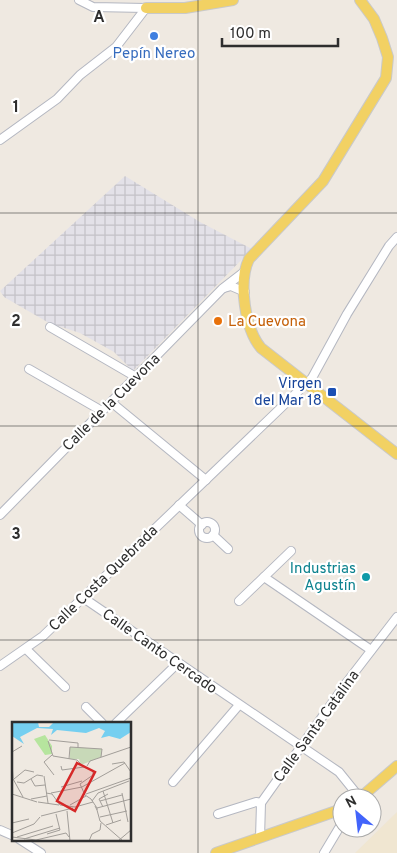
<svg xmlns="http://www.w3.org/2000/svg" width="397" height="853" viewBox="0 0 397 853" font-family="Overpass,sans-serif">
  <defs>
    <pattern id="industrial-grid" width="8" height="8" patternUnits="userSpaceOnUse" patternTransform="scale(1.25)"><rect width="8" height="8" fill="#e3e1e8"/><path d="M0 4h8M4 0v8" fill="none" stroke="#c3c1c7"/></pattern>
  </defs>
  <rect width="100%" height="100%" fill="#efe9e1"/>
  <polygon fill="url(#industrial-grid)" points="125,176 200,222 252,249 133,371 114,352 80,333 49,323 4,297 0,291"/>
  <polygon fill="#f0e6d1" points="397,812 397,853 355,853"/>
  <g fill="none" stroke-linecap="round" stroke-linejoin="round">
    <defs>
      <g id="minor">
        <polyline points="79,0 93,7 146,8"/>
        <polyline points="0,140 57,99 80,75 116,47 146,8"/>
        <polyline points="224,288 231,286 245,292"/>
        <polyline points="50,327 136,377"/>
        <polyline points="29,369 102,411"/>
        <polyline points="111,402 206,480"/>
        <polyline points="179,505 202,525"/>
        <polyline points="0,515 222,289 244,272"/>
        <circle cx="207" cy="530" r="8"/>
        <polyline points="213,535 228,549"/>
        <polyline points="264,577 371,650"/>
        <polyline points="82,597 339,772 360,798"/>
        <polyline points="239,601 291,551"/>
        <polyline points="26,649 65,687"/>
        <polyline points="0,666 43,636 312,378 347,314 389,246 397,237"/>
        <polyline points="86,707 102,723"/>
        <polyline points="116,723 178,663"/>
        <polyline points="173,782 239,705"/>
        <polyline points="218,814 256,802 261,803"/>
        <polyline points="0,830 14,836"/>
        <polyline points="260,838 261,803 347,682 397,617"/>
        <polyline points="19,839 41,853"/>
        <polyline points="324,853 342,823"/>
      </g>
      <g id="major">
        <path d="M360 0 374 19 382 38 388 57 386 78 323 181 249 259C238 282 245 329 261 348L397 454"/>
        <polyline points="146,8 185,8 233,0"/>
        <polyline points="360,798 397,766"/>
        <polyline points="216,853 342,809"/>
      </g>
    </defs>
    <use href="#minor" stroke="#b4b7c1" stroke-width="10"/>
    <use href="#major" stroke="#c9c9c9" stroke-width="12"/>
    <use href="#minor" stroke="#fff" stroke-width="8"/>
    <use href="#major" stroke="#f2d163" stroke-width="10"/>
  </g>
  <path fill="none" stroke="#2e2e2e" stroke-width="1" stroke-opacity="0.55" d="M198 0V853M0 213H397M0 426H397M0 640H397"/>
  <circle fill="#3f7fe0" stroke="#fff" stroke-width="2" cx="154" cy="36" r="5"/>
  <circle fill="#e8710a" stroke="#fff" stroke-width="2" cx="218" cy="321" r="5"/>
  <rect fill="#1a4fb4" stroke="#fff" stroke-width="2" x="327" y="387" width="10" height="10" rx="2.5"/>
  <circle fill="#0f9aa8" stroke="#fff" stroke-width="2" cx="366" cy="577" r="5"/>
  <g text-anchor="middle" stroke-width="4.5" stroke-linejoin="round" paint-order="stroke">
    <g font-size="15" fill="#366cbe" stroke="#fff">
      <text x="154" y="58">Pepín Nereo</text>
    </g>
    <g font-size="15" fill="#c56008" stroke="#fff" text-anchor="start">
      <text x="228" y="326">La Cuevona</text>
    </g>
    <g font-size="15" fill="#164399" stroke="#fff" text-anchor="end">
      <text x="322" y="388">Virgen<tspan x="322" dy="17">del Mar 18</tspan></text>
    </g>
    <g font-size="15" fill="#2e2e2e" stroke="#fff">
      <text transform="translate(111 402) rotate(-45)" y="5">Calle de la Cuevona</text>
      <text transform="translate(103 578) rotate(-44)" y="5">Calle Costa Quebrada</text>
      <text transform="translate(160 651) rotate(35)" y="5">Calle Canto Cercado</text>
      <text transform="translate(316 726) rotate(-54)" y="5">Calle Santa Catalina</text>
    </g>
    <g font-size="15" fill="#0d838f" stroke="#fff" text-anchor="end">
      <text x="356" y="573">Industrias<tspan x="356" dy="17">Agustín</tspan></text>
    </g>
  </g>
  <g transform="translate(12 722)">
    <rect width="119" height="119" fill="#efe9e1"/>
    <path d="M58 25 90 27 89 35 69 43 67 37H58Z" fill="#c8d9b8"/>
    <path d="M33 13 40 24V32L33 33 22 17Z" fill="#b6e59e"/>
    <path d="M0 0H26L27 5H37L42 0H119V10L108 17 97 14 89 16 93 9 87 6 74 11 45 8 39 13 41 7 25 6 8 15 12 22 0 14Z" fill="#75cff0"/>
    <path fill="none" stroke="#a29e99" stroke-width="1" d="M37 18 66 21V26M36 19 41 34 65 38 72 45 50 48 49 44M40 33 32 40 42 53M57 37 58 25 90 27 89 35M0 38V30L10 24M0 41 1 56M100 42 112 40 119 50M75 44 78 39 119 25M72 45 81 49V53L68 62 73 73 79 77 85 86V88L83 84M32 54 36 81M0 55 11 75M2 57 13 48 22 50M19 57 23 64 33 63M5 60 12 61 25 53 31 54M49 65 70 59M91 69 101 101M34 71 40 72 48 83M39 71 70 65 113 41M110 71 116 100M0 72 25 80M74 72 119 56M19 77 35 74M80 79 86 71 117 59M88 79 110 73M26 80 47 83M48 83 63 85 81 80M58 83 74 74M91 85 87 77 96 72M85 86 119 77M85 88 88 99 111 119M55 89 58 119M29 94 61 86M88 95 115 89M0 101 17 97M94 103 109 98M0 111 22 102 28 95M35 112 48 108 44 92M0 115 24 118 54 111 57 115M5 115 41 104M12 117 48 106M77 119 80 112 88 108 89 101M106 119 119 108"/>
    <path fill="#d62828" fill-opacity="0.15" stroke="#d62828" stroke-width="2.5" d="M65 41 83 50 63 89 45 79Z"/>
    <rect width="119" height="119" fill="none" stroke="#2e2e2e" stroke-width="2.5"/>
  </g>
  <g font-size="16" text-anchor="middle" font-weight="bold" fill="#2e2e2e" stroke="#fff" stroke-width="4.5" stroke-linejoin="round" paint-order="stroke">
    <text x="99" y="22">A</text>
    <text x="16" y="112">1</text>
    <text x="16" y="326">2</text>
    <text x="16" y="539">3</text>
  </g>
  <g transform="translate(357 813) rotate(332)"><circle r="24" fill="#ffffff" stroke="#ababab"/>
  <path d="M0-4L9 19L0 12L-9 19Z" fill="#4264fb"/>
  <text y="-8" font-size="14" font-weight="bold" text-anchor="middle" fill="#2e2e2e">N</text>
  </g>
  <path d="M222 38v8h116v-8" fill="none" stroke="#2e2e2e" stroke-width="2.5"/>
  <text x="230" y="38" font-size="15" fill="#2e2e2e" stroke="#ffffff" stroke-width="4" paint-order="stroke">100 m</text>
</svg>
